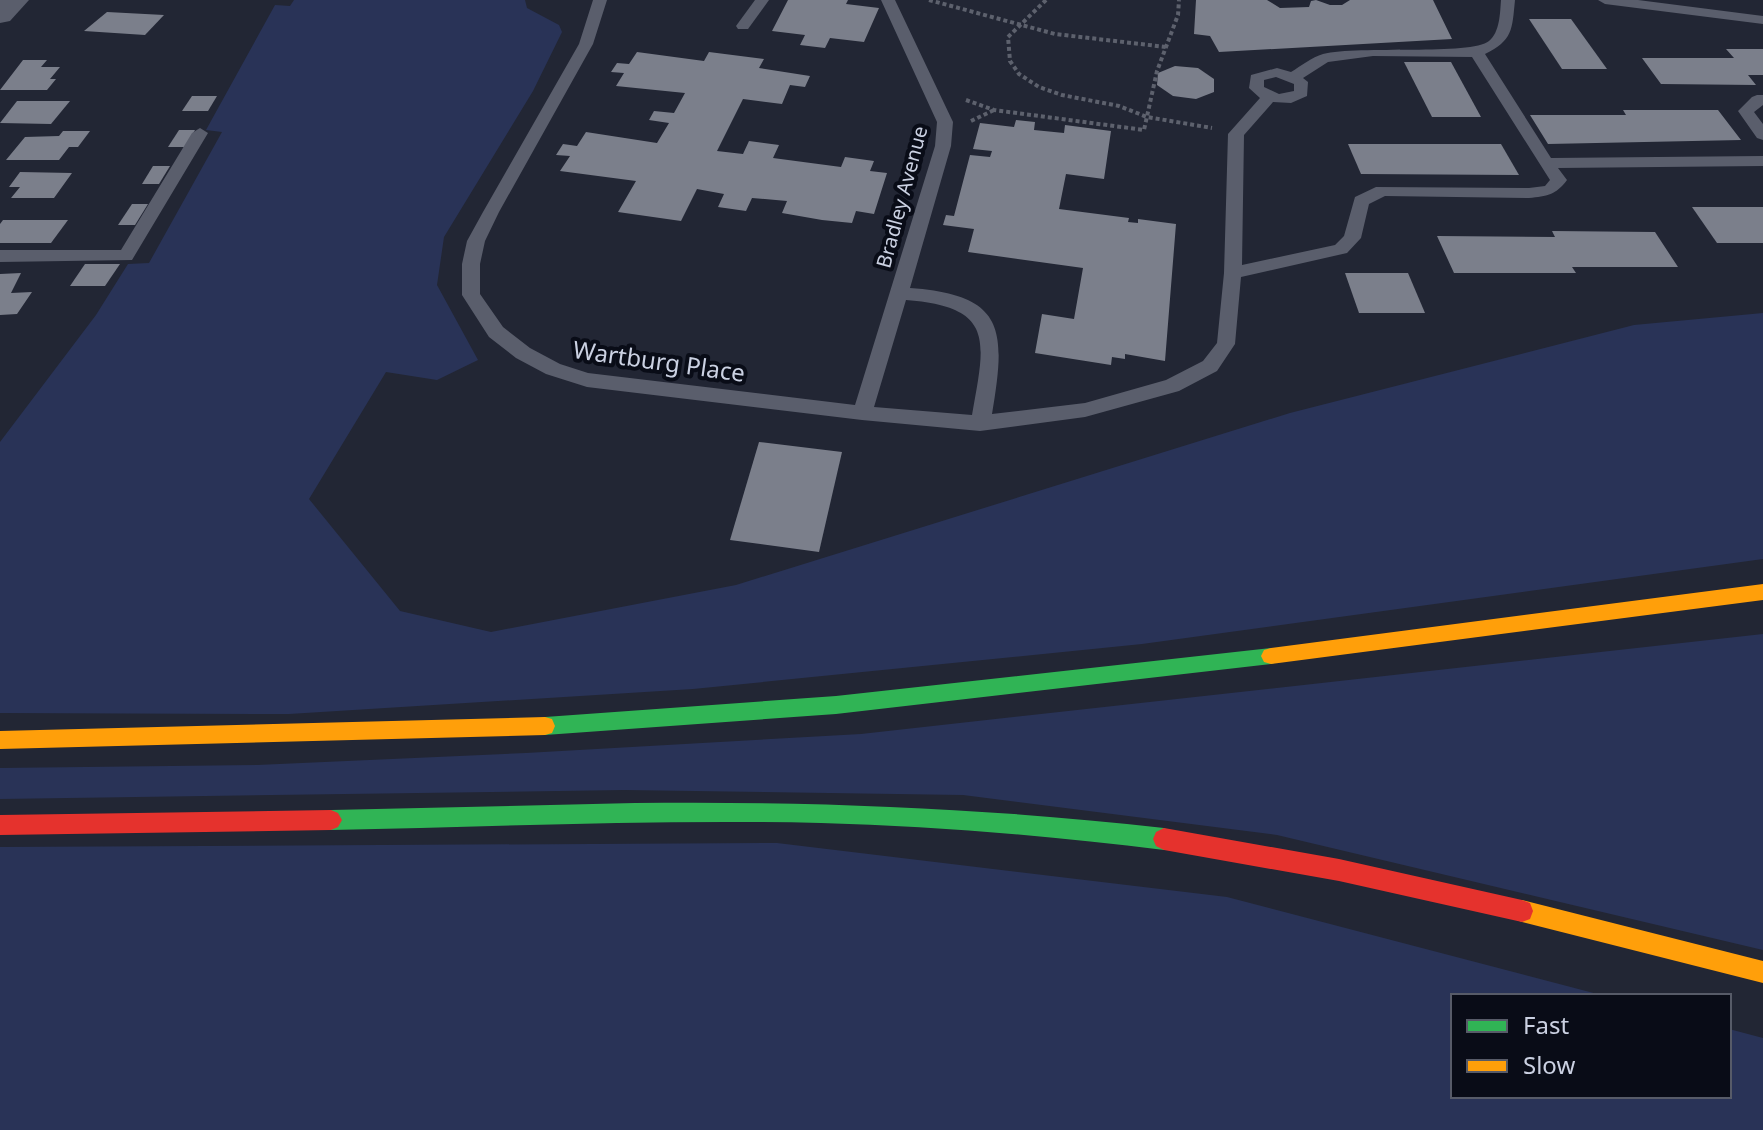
<svg xmlns="http://www.w3.org/2000/svg" width="1763" height="1130" viewBox="0 0 1763 1130" font-family="'Noto Sans',sans-serif">
  <rect width="100%" height="100%" fill="#222634"/>
  <g fill="#293357">
    <polygon points="294,0 525,0 527,8 559,25 562,32 533,91 444,237 437,285 478,360 437,380 386,372 309,499 400,611 491,632 736,585 1290,413 1634,325 1763,313 1763,559 1142,644 693,689 289,714 0,713 0,442 96,315 128,264 149,263 222,132 206,130 275,5 290,6"/>
    <polygon points="1763,634 1763,950 1277,835 963,795 624,790 0,799 0,768 257,765 526,753 861,734"/>
    <polygon points="777,843 1227,897 1605,996 1453,996 1453,1096 1729,1096 1729,1029 1763,1038 1763,1130 0,1130 0,847"/>
  </g>
  <g fill="#7b7f8b">
    <polygon points="788,0 848,0 846,4 879,8 864,42 830,38 825,48 800,45 805,35 772,31"/>
    <polygon points="1196,0 1267,0 1280,8 1309,7 1311,1 1316,0 1330,5 1342,5 1350,0 1433,0 1452,39 1219,52 1210,36 1194,34"/>
    <polygon points="107,12 164,15 145,35 84,31"/>
    <polygon points="1529,19 1571,19 1607,69 1562,69"/>
    <polygon points="1726,49 1763,49 1763,75 1748,75 1756,85 1661,84 1642,58 1734,58"/>
    <polygon points="637,52 704,61 709,52 764,59 759,68 810,76 805,87 790,85 782,104 743,99 717,151 743,154 749,141 779,145 773,158 841,167 845,157 874,161 870,171 887,173 874,214 856,211 852,223 822,220 782,213 787,201 752,198 746,211 718,207 724,194 697,189 681,221 618,212 636,181 560,171 570,156 556,155 563,144 577,146 586,132 657,143 669,123 649,120 654,111 674,113 685,93 616,86 624,73 611,72 617,63 629,64"/>
    <polygon points="23,60 47,60 41,67 60,67 50,79 56,79 47,90 0,90"/>
    <polygon points="1404,62 1451,62 1481,117 1432,117"/>
    <polygon points="1175,66 1198,68 1214,79 1214,92 1196,99 1173,96 1157,85 1158,73"/>
    <polygon points="192,96 217,96 208,111 182,111"/>
    <polygon points="17,101 70,101 51,124 0,123"/>
    <polygon points="1623,110 1718,110 1741,140 1548,144 1530,115 1626,115"/>
    <polygon points="1016,120 1035,122 1034,130 1064,133 1065,125 1111,131 1104,179 1066,174 1059,209 1129,218 1128,222 1138,223 1138,219 1176,224 1165,361 1125,354 1125,359 1112,357 1111,365 1035,353 1042,314 1074,319 1083,268 968,252 974,229 943,225 946,215 954,216 970,155 990,157 992,151 973,149 980,123 1014,127"/>
    <polygon points="179,130 195,130 185,147 168,147"/>
    <polygon points="63,131 90,131 78,147 69,147 59,160 6,160 25,137 59,136"/>
    <polygon points="1348,144 1501,144 1519,175 1361,174"/>
    <polygon points="153,166 170,166 159,184 142,184"/>
    <polygon points="20,172 72,173 54,198 11,198 20,187 9,187"/>
    <polygon points="132,204 148,204 135,225 118,225"/>
    <polygon points="1692,207 1763,207 1763,243 1717,243"/>
    <polygon points="3,220 68,220 51,243 0,243 0,224"/>
    <polygon points="1552,231 1655,232 1678,267 1572,267 1576,273 1454,273 1437,236 1555,237"/>
    <polygon points="85,264 120,264 105,286 70,286"/>
    <polygon points="21,273 11,293 32,292 17,314 0,315 0,274"/>
    <polygon points="1345,273 1408,273 1425,313 1359,313"/>
    <polygon points="759,442 842,452 819,552 730,540"/>
  </g>
  <g fill="none" stroke-linecap="round" stroke-linejoin="round">
    <g stroke="#5d616d" stroke-width="4" stroke-dasharray="4 3" stroke-linecap="butt">
      <polyline points="929,0 1055,34 1166,47"/>
      <polyline points="1046,0 1008,37 1010,61 1019,74 1039,87 1062,95 1119,106 1147,117 1212,128"/>
      <polyline points="966,100 994,110 1144,130 1157,71 1178,15 1179,0"/>
      <polyline points="971,121 994,110"/>
    </g>
    <g fill="#5a5e6c" fill-rule="evenodd">
      <path d="M593 0H607L593 44 499 212 485 241 480 264V294L503 327 530 348 560 364 588 373 855 405 935 146 937 122 881 0H895L953 122 951 146 910 288C1006 295 1006 330 992 414L1085 403 1166 380 1203 361 1217 343 1224 273 1228 134 1260 98 1249 88 1251 75 1277 68 1291 72C1301 66 1312 57 1323 54 1359 45 1471 56 1489 41 1500 32 1500 13 1501 0H1515C1512 30 1513 40 1485 54L1551 158 1763 156V166L1558 168 1567 180C1556 195 1547 196 1529 198L1385 196 1369 204 1361 238 1347 253 1241 277 1235 344 1217 371 1179 391 1085 417 980 431 862 420 587 387 546 374 516 358 489 337 462 295V264L467 241 483 212 579 44ZM1373 56 1472 57 1550 180 1545 186 1529 188 1376 187 1355 197 1344 236 1335 245 1242 265 1244 135 1273 102 1291 103 1307 96 1308 82 1303 78 1328 62ZM1276 77 1294 84V91L1279 94 1264 87V80ZM906 300C996 307 985 341 972 415L874 407Z"/>
      <polygon points="755,0 769,0 748,29 738,29 736,26"/>
      <polygon points="1598,0 1638,0 1763,16 1763,24 1605,4"/>
      <polygon points="1757,95 1763,95 1763,105 1754,112 1763,124 1763,140 1757,138 1738,111 1752,97"/>
      <polygon points="200,128 208,133 132,260 0,262 0,250 121,250 192,133"/>
    </g>
    <polygon fill="#5a5e6c" fill-rule="evenodd" points="0,0 29,0 10,21 0,23"/>
    <g fill="#30b455" fill-rule="evenodd">
      <polygon points="1271,648 1278,650 1281,656 1278,662 1271,664 836,714 545,735 538,733 535,726 538,719 545,717 836,696"/>
      <path d="M635 803C813 801 988 808 1164 828L1172 832 1175 839 1172 846 1164 850C1050 836 935 826 821 823 657 819 494 827 331 830L324 827 320 820 324 813 331 810Z"/>
    </g>
    <g fill="#ff9f0a" fill-rule="evenodd">
      <polygon points="1763,584 1763,600 1271,664 1264,662 1261,656 1264,650 1271,648"/>
      <polygon points="545,717 552,719 555,726 552,733 545,735 0,749 0,731"/>
      <polygon points="1522,900 1763,961 1763,983 1522,922 1514,919 1511,911 1514,903"/>
    </g>
    <g fill="#e5322d" fill-rule="evenodd">
      <polygon points="331,810 338,813 342,820 338,827 331,830 0,835 0,815"/>
      <polygon points="1164,828 1339,859 1522,900 1530,903 1533,911 1530,919 1522,922 1339,881 1164,850 1156,846 1153,839 1156,832"/>
    </g>
  </g>
  <g text-anchor="middle" stroke-width="8" stroke-linejoin="round" paint-order="stroke">
    <g font-size="20" fill="#cbd1e2" stroke="#090c17">
      <text transform="translate(902 197) rotate(-75)" y="7">Bradley Avenue</text>
    </g>
    <g font-size="24" fill="#cbd1e2" stroke="#090c17">
      <text transform="translate(659 362) rotate(8)" y="8">Wartburg Place</text>
    </g>
  </g>
  <rect x="1451" y="994" width="280" height="104" fill="#090c17" stroke="#575b68" stroke-width="2"/>
  <rect x="1467" y="1020" width="40" height="12" fill="#30b455" stroke="#575b68" stroke-width="2"/>
  <text x="1523" y="1034" font-size="24" fill="#cbd1e2">Fast</text>
  <rect x="1467" y="1060" width="40" height="12" fill="#ff9f0a" stroke="#575b68" stroke-width="2"/>
  <text x="1523" y="1074" font-size="24" fill="#cbd1e2">Slow</text>
</svg>
